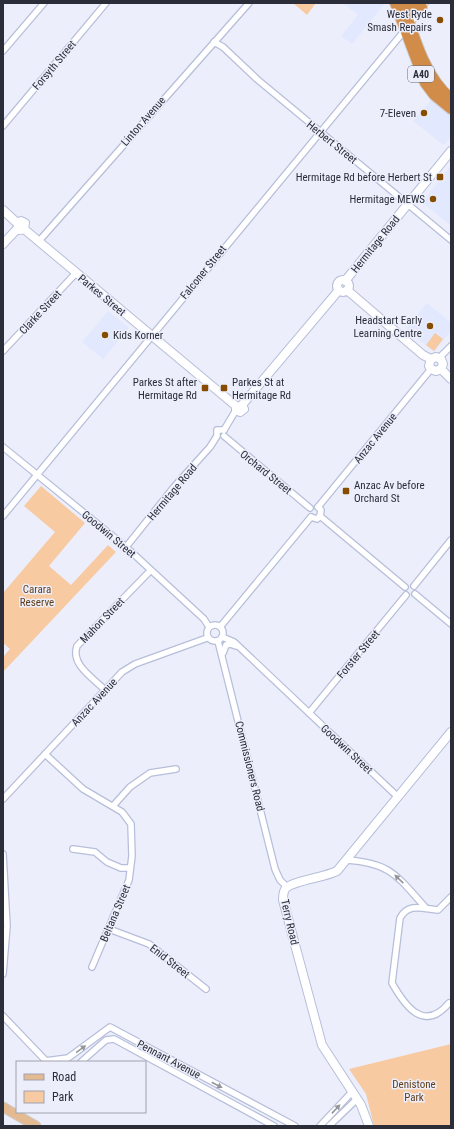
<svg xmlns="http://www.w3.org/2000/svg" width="454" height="1129" viewBox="0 0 454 1129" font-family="'Roboto Condensed',sans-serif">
  <rect width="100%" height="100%" fill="#eceffb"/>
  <g fill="#e2e8fd">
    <polygon points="343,3 385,3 352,44 341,36 358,15"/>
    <polygon points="431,100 451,116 451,137 445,144 442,144 413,121"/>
    <polygon points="451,166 451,226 422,202"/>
    <polygon points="427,303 451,323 451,331 434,352 406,329"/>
    <polygon points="108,311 129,328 103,359 82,342"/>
  </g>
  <g fill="#f8caa2">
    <polygon points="293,3 316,3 307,15"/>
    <polygon points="435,333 443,339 434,351 426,345"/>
    <polygon points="41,486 85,523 49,566 71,585 108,545 116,552 3,672 3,657 10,649 3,643 3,593 55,532 24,506"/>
    <polygon points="451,1044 451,1126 374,1126 366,1094 349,1069"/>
  </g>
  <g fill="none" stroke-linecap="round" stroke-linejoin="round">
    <defs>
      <g id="street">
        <polyline points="410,24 425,3"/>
        <polyline points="214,42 223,47 258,80 451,240"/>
        <polyline points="3,51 44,3"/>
        <polyline points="3,126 106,3"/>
        <polyline points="39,241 249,3"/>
        <polyline points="3,351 76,273"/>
        <polyline points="439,358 451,346"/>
        <polyline points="224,430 236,410"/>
        <polyline points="224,436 310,508"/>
        <polyline points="3,447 126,547 204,619 209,627"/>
        <polyline points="318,507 431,369"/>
        <polyline points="3,516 405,30"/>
        <polyline points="320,516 405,587"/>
        <polyline points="311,517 317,519 320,516 321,510 318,507"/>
        <polyline points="126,547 174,487 210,447 217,436 217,430 224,430"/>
        <polyline points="414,586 451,540"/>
        <polyline points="415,594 451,624"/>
        <circle cx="215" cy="633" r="8"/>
        <polyline points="220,627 311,517"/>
        <polyline points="222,637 234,642 398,797"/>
        <polyline points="218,641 275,869 280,880 287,887"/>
        <polyline points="223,653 226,645 230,644 236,646"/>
        <path d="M105 690C93 678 70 664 77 646L150 571"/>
        <polyline points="309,713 406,595"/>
        <polyline points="45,754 83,789 122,812 131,824 132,856 129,880 92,967"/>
        <polyline points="3,799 122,672 135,664 207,638"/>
        <polyline points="113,806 130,787 150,773 176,769"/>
        <polyline points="73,849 95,852 107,862 121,868 130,868"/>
        <polyline points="3,854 7,926 3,974"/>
        <path d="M347 860C391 863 397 876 425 907"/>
        <polyline points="109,929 149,944 206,989"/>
        <path d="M449 1003C424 1033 405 1006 392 983L400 918C409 902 423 909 438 910L451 897"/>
        <polyline points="3,1016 47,1062"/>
        <polyline points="45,1061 68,1058 110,1027 295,1126"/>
        <polyline points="81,1062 106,1040 114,1039 274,1126"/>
        <polyline points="320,1126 352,1092"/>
        <polyline points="329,1126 357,1099"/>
      </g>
      <g id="secondary">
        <polyline points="3,210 17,223"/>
        <polyline points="17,223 21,221 25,223 24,229 20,230"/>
        <polyline points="24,229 236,406"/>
        <polyline points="3,244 18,228"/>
        <circle cx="343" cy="286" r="6"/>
        <polyline points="345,281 451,151"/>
        <polyline points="347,290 423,355 431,359"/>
        <polyline points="431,359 429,366 431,369 436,371 441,369"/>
        <polyline points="431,359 436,357 441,359 443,364 441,369"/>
        <polyline points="441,369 451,379"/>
        <polyline points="242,405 339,290"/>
        <polyline points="236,406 236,410 240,412 244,409 242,405"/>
        <path d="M369 1126 361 1105 322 1045 283 900C283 897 283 891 286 888 293 881 326 877 337 871L451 732"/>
      </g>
      <polyline id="primary" points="3,1107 36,1126"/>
      <g id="highway">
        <polyline points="395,3 425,83 434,95 451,109"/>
        <path d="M403 3C413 33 425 78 451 98"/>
        <polyline points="408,3 413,7 422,7"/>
      </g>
    </defs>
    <use href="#street" stroke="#b7beda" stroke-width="8"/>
    <use href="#secondary" stroke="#b7beda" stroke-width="10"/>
    <use href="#primary" stroke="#cccdcf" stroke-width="11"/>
    <use href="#highway" stroke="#cccdcf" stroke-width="12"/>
    <use href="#street" stroke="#fff" stroke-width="5.5"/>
    <use href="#secondary" stroke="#fff" stroke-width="8"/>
    <use href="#primary" stroke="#e3ba92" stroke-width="9"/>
    <use href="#highway" stroke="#d18c4a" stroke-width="10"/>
  </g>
  <defs><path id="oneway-solid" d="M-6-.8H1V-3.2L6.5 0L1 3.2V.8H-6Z"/></defs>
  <g fill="#95969c">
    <use href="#oneway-solid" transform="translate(399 879) rotate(-137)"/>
    <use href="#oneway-solid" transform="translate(81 1049) rotate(-36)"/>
    <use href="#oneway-solid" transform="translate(217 1085) rotate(28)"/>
    <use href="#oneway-solid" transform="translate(336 1109) rotate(-47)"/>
  </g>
  <g fill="#864c02" stroke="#eceffb" stroke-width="1.5">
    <circle cx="440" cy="20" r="4"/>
    <circle cx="424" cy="113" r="4"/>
    <rect x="436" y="173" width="8" height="8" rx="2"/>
    <circle cx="433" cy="199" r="4"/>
    <circle cx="430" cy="326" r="4"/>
    <circle cx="105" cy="335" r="4"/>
    <rect x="201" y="384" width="8" height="8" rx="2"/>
    <rect x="220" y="384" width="8" height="8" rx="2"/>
    <rect x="342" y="487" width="8" height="8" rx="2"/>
  </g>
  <g text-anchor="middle" stroke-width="3" stroke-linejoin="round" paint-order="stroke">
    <rect fill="#eceffb" stroke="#656873" stroke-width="1" x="408" y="66" width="26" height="16" rx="3"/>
    <g font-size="10" font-weight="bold" fill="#2b2e39">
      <text x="421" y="78">A40</text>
    </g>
    <g font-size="11" fill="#2b2e39" stroke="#eceffb" text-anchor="end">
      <text x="432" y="18">West Ryde<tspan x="432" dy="13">Smash Repairs</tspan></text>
      <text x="416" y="117">7-Eleven</text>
      <text x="432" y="181">Hermitage Rd before Herbert St</text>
      <text x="425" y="203">Hermitage MEWS</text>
      <text x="422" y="324">Headstart Early<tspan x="422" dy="13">Learning Centre</tspan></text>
      <text x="113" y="339" text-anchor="start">Kids Korner</text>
      <text x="197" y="386">Parkes St after<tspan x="197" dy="13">Hermitage Rd</tspan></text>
      <text x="232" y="386" text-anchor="start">Parkes St at<tspan x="232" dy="13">Hermitage Rd</tspan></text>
      <text x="354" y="489" text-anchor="start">Anzac Av before<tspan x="354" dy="13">Orchard St</tspan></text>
    </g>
    <g font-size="11" fill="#2b2e39" stroke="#eceffb">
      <text transform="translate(54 65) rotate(-50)" y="4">Forsyth Street</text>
      <text transform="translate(143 121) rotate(-49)" y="4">Linton Avenue</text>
      <text transform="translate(332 142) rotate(39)" y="4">Herbert Street</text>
      <text transform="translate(375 244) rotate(-51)" y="4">Hermitage Road</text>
      <text transform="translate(203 272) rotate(-51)" y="4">Falconer Street</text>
      <text transform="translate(102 295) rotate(40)" y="4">Parkes Street</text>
      <text transform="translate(40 312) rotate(-47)" y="4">Clarke Street</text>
      <text transform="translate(375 438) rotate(-51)" y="4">Anzac Avenue</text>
      <text transform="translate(266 472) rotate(39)" y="4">Orchard Street</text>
      <text transform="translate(172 492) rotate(-50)" y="4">Hermitage Road</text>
      <text transform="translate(109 534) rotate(40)" y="4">Goodwin Street</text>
      <text transform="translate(102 620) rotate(-46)" y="4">Mahon Street</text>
      <text transform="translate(358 654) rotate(-50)" y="4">Forster Street</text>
      <text transform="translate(94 702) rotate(-47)" y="4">Anzac Avenue</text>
      <text transform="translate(347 749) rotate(43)" y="4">Goodwin Street</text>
      <text transform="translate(250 766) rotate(76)" y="4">Commissioners Road</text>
      <text transform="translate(115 913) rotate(-67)" y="4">Beltana Street</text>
      <text transform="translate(290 922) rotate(77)" y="4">Terry Road</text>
      <text transform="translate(170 961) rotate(38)" y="4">Enid Street</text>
      <text transform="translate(169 1059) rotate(28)" y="4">Pennant Avenue</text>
    </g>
    <g font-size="11" fill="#613d18" stroke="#eceffb">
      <text x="37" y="593">Carara<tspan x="37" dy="13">Reserve</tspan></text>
      <text x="414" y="1088">Denistone<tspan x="414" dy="13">Park</tspan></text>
    </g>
  </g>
  <rect width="454" height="1129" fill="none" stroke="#2b2e39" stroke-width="8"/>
  <rect x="16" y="1061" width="130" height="52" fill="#eceffb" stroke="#9fa2ad"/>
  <rect x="24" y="1074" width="20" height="6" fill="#e3ba92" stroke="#9fa2ad"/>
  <text x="52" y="1081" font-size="12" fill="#2b2e39">Road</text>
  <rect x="24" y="1091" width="20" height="12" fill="#f8caa2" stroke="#9fa2ad"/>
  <text x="52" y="1101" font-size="12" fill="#2b2e39">Park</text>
</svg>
